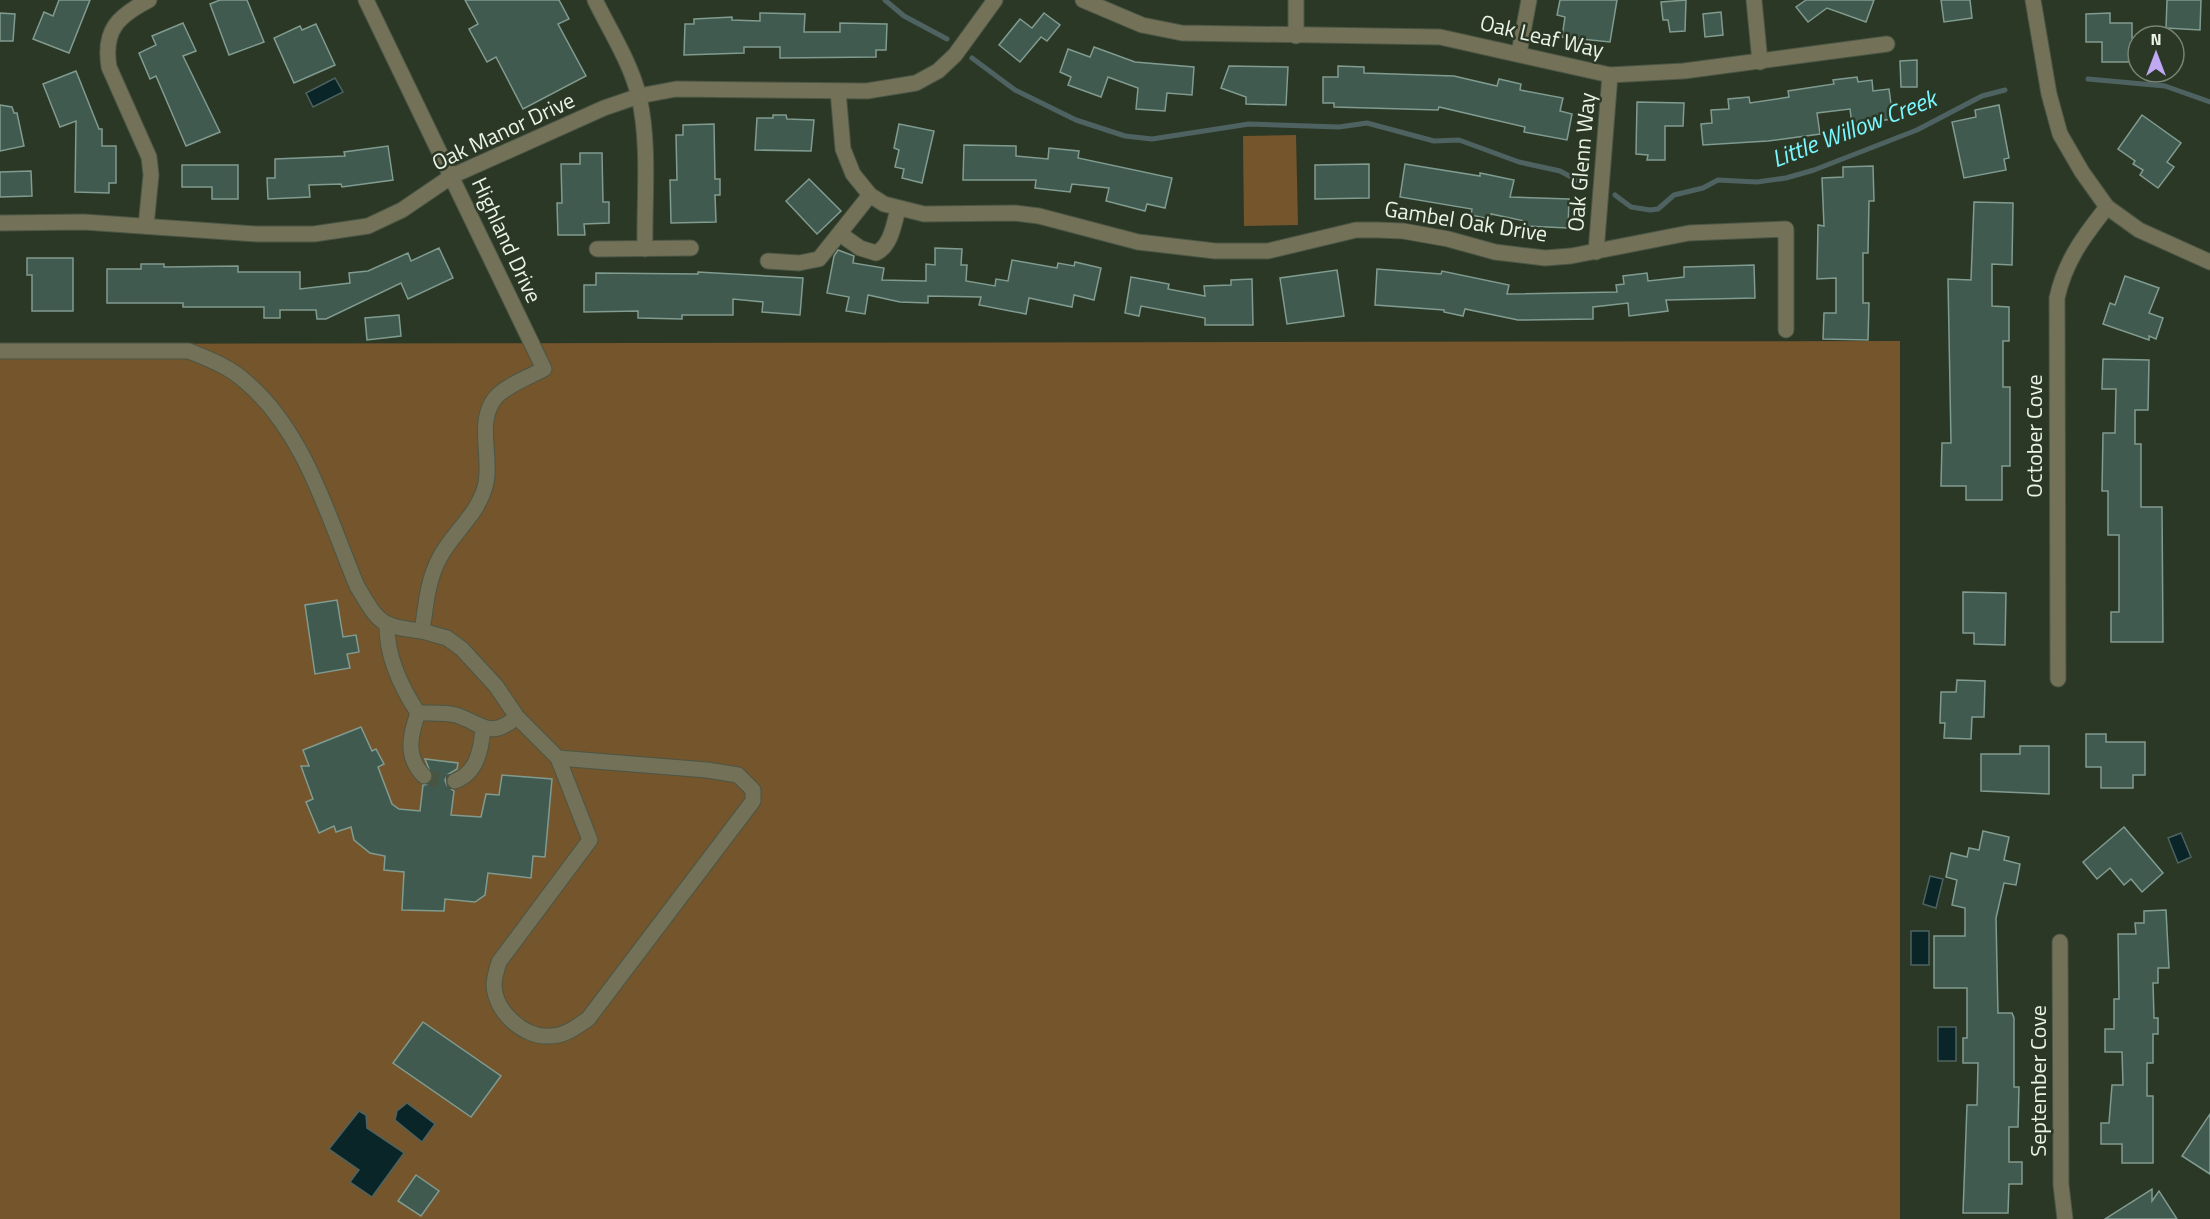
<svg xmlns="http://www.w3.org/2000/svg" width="2210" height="1219" viewBox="0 0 2210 1219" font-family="'Titillium Web',sans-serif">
  <rect width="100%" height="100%" fill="#2c3826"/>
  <g fill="#75552c">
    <polygon points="1296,135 1298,225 1244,226 1243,136"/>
    <polygon points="1900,341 1900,1219 0,1219 0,344"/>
  </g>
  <g fill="#0a2527" stroke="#4e6361" stroke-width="1.5">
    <polygon points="335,78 343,92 313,107 306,93"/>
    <polygon points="2181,833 2191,857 2178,863 2168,838"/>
    <polygon points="1930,876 1943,879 1936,908 1923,904"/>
    <rect x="1911" y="931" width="18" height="34"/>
    <rect x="1938" y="1027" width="18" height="34"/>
    <polygon points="407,1103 435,1124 422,1142 395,1120 397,1111"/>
    <polygon points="359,1111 366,1115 367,1128 404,1153 372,1197 350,1182 359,1170 329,1149"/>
  </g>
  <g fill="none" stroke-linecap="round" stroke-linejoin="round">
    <g stroke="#4e6361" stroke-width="5">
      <polyline points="885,0 904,16 947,39"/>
      <polyline points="972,58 1015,90 1076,120 1125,136 1152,139 1249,124 1339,127 1367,123 1434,141 1459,140 1519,162 1560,171 1586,185"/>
      <polyline points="2088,79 2165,86 2210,102"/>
      <polyline points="1615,195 1631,207 1650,210 1658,209 1674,195 1703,188 1718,180 1757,182 1786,178 1814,170 1917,130 1982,96 2005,90"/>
    </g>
  </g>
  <g fill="#415a50" stroke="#809b90" stroke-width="1.5">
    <polygon points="59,0 90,0 69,53 33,39 44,12 53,16"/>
    <polygon points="220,0 247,0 264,42 229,55 210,4"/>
    <polygon points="465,0 559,0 569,19 558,24 586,76 523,109 496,57 487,62 469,29 478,24"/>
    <polygon points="1560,0 1617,0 1610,42 1562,37 1565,17 1557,15"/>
    <polygon points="1686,0 1685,31 1670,32 1668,20 1663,20 1661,2"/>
    <polygon points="1806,0 1874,0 1866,22 1827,8 1808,22 1796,7"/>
    <polygon points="1941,0 1970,0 1972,18 1944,22"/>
    <polygon points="2167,0 2201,0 2200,30 2166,28"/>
    <polygon points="1721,12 1723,35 1705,37 1703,14"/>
    <polygon points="0,13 15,14 13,41 0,41"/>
    <polygon points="760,13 805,14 804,32 840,32 840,23 887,24 886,50 876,50 876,57 780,58 780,47 744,47 744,53 684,55 685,24 694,24 694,19 732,17 732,20 760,21"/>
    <polygon points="1044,13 1060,25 1047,41 1041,37 1020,62 999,45 1020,19 1032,28"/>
    <polygon points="2110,13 2110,23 2132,23 2132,38 2136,38 2136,62 2102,62 2102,42 2086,42 2086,14"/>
    <polygon points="183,23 196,51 183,56 220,132 186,146 156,76 150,79 139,53 156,45 152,36"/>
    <polygon points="316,24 335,65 294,83 274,38 300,26 302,30"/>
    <polygon points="1094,47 1135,62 1194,67 1192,95 1167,93 1165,111 1136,109 1138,88 1108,77 1101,97 1068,85 1071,77 1060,72 1068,49 1090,57"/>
    <polygon points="1917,60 1917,87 1901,87 1900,61"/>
    <polygon points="1229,66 1288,67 1286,105 1246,104 1246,97 1221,88"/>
    <polygon points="1338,66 1364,67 1364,73 1454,76 1497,86 1499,79 1521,84 1520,90 1563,98 1560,111 1572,114 1567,140 1524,132 1525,127 1439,107 1438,110 1334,107 1334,103 1323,103 1323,77 1338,77"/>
    <polygon points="76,71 99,129 102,129 102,146 116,146 116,183 109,183 109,193 75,192 76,121 60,127 43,84"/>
    <polygon points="1857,77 1858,82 1872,80 1873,91 1889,89 1893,119 1869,122 1870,131 1853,133 1850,109 1817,113 1820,134 1768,141 1703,145 1701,124 1712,123 1711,110 1729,109 1728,99 1749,97 1750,103 1789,97 1788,91 1834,84 1833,80"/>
    <polygon points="1637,102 1684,103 1683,126 1665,126 1665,160 1647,160 1648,155 1636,154"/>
    <polygon points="0,105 12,107 14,113 17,113 24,146 0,151"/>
    <polygon points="1999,105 2009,158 2004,159 2006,170 1964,178 1952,122 1976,117 1975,110"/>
    <polygon points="773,115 786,115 787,119 814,120 811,151 755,150 757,118 773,118"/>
    <polygon points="2142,115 2181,143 2167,162 2174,167 2158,188 2140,175 2143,170 2133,164 2135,161 2118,149"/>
    <polygon points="714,124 715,179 720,179 720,195 715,195 716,222 671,223 670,180 677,180 676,135 683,135 683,125"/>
    <polygon points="899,124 934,131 922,183 902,178 904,169 895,167 899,150 894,148"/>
    <polygon points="964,145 1016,146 1016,156 1048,159 1049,148 1079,151 1078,158 1172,178 1165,208 1147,204 1145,211 1106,201 1109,188 1072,184 1070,192 1035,188 1036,180 963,180"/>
    <polygon points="388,146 393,180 342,187 341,184 309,185 310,197 268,199 267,178 275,178 275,159 345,156 344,152"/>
    <polygon points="580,153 602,153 603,202 609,202 609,223 584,224 585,235 558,235 557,203 562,203 561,164 580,164"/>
    <polygon points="1369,164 1369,198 1315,199 1315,165"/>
    <polygon points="1405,164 1480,176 1480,173 1514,180 1510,197 1569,199 1568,228 1525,226 1525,221 1491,214 1490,219 1471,215 1472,209 1400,197"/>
    <polygon points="182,165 238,165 238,199 212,199 212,187 182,187"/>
    <polygon points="1873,166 1874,201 1869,201 1868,253 1863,253 1863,303 1869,303 1868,340 1823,339 1824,313 1836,313 1836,278 1817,279 1818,225 1824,226 1822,178 1843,177 1843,167"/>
    <polygon points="31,171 32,196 0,197 0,172"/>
    <polygon points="809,179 841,211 817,234 786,201"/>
    <polygon points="1974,202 2013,203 2012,265 1992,264 1992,306 2009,307 2009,341 2003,341 2003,387 2010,387 2010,466 2002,466 2002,500 1966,500 1966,486 1941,486 1942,443 1951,443 1948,279 1971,280"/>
    <polygon points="439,248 453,278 408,299 401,283 326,319 317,319 316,310 280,310 280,318 264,318 264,307 183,307 183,303 107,303 107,269 141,269 141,264 164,264 164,267 238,266 238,272 300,272 300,289 350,283 349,273 368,271 408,253 411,261"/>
    <polygon points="935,248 962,249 961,265 967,265 966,281 995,286 996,279 1008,281 1012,260 1057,268 1058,263 1074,266 1075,262 1101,268 1094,300 1074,295 1072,307 1029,298 1026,314 979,305 981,297 928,296 928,303 900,302 868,295 865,314 846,311 849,297 827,293 834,256 838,250 854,256 853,263 884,268 882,280 926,281 926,264 935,265"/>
    <polygon points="27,258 73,258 73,311 32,311 32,275 27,275"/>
    <polygon points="1754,265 1755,298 1666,300 1668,311 1629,316 1628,303 1593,307 1593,319 1518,320 1465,309 1463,316 1444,312 1444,310 1375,305 1377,269 1441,274 1442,271 1509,285 1507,294 1617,292 1616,285 1624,284 1623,276 1647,273 1648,281 1684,277 1684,267"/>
    <polygon points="1337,270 1344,316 1287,324 1280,278"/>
    <polygon points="698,272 803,278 800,315 762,312 763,302 733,299 733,315 682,315 682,319 638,318 638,311 584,312 584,285 596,285 596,273 698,274"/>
    <polygon points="2125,276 2159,288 2149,313 2163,318 2156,339 2149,336 2149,340 2103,324 2110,303 2115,305"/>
    <polygon points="1131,277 1169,284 1168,289 1205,296 1204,286 1231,285 1231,280 1252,279 1253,325 1205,325 1205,318 1141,306 1139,316 1125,313"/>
    <polygon points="399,315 401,336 367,340 365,318"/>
    <polygon points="2103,359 2149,360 2148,410 2135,410 2135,444 2141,444 2141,507 2162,507 2163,642 2111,642 2111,612 2119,612 2119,535 2108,535 2108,491 2102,491 2103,433 2115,433 2116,389 2102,389"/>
    <polygon points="1963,592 2006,593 2005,645 1974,644 1974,633 1963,633"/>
    <polygon points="337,600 343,637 356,635 359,652 347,654 350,668 315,674 305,605"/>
    <polygon points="1957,680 1985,681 1984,717 1972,717 1971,739 1944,738 1945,723 1940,723 1941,692 1956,692"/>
    <polygon points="361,727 372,751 376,749 384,764 378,767 392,804 399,809 420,811 423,785 430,784 433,779 425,759 458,763 457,769 447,775 445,780 447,786 454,791 451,815 481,817 486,794 499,795 502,775 552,779 545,857 533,856 531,878 488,873 485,895 475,902 445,899 444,911 402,910 404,872 384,870 385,856 370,853 354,840 351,827 336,832 334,826 319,833 306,802 313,799 301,766 309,766 303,750"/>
    <polygon points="2086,734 2106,734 2106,742 2145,742 2145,775 2133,775 2133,788 2101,788 2101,767 2086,767"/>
    <polygon points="2020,746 2049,746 2049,794 1981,791 1981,754 2020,754"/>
    <polygon points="2124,827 2163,873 2142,892 2131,879 2124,885 2110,868 2097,879 2083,862"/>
    <polygon points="1983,831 2009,837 2004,860 2020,864 2016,885 2004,883 1996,918 1998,1013 2012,1013 2014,1018 2014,1087 2019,1087 2018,1127 2009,1127 2009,1162 2022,1162 2022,1184 2009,1184 2008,1213 1963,1213 1967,1105 1977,1105 1978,1063 1963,1063 1963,1038 1967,1038 1967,988 1934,988 1934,936 1965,936 1965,908 1952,905 1957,880 1946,877 1951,853 1967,857 1969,848 1979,850"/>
    <polygon points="2166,910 2169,968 2158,968 2158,983 2153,983 2154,1018 2158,1018 2158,1034 2153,1034 2153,1063 2147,1063 2147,1096 2153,1096 2153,1163 2122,1163 2122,1144 2101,1144 2101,1123 2109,1123 2112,1085 2123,1085 2122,1052 2105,1052 2105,1029 2114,1029 2114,999 2119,999 2118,934 2136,934 2135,923 2144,923 2144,911"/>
    <polygon points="423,1022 501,1076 471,1117 393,1063"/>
    <polygon points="2210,1114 2210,1174 2182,1156"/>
    <polygon points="416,1175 439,1191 421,1216 398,1201"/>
    <polygon points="2152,1189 2152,1201 2159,1191 2177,1219 2105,1219"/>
  </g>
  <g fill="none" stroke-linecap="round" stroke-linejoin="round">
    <polyline stroke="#495443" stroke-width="15" stroke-dasharray="15 8" stroke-linecap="butt" points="424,776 446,782 455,781"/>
    <defs>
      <g id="minor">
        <path d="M366 0 544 369C529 377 507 385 496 397 475 421 493 459 485 487 477 516 452 533 439 559 427 582 426 606 422 631L447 638 462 649 496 686 517 717 558 758 590 840 499 962C497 969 494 978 494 985 495 1012 524 1038 550 1036 565 1036 576 1027 588 1019L753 801V790L738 775 707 770 558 758"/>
        <path d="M595 0C610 31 631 63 639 97 650 145 644 199 645 249"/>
        <polyline points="1083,0 1142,25 1182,33 1440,37 1610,75 1684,71 1887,44"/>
        <polyline points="1296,0 1296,36"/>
        <polyline points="1754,0 1760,62"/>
        <polyline points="2033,0 2049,94 2060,134 2082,172 2107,207 2139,230 2210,262"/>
        <polyline points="1519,53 1529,0"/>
        <polyline points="838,91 843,149 853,174 870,195 884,204 924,214 1015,213 1039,216 1138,242 1215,251 1268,251 1356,230 1377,230 1403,231 1448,239 1495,252 1545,258 1571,256 1689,233 1786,229 1786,330"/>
        <polyline points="0,223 84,222 257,234 314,234 368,226 402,210 452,176 604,108 639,96 676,89 867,91 916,83 938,71 955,55 995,0"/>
        <path d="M146 226 151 175 149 157 109 67C103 30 118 16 149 0"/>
        <path d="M840 234 860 248 876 253C891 246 894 224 898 209"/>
        <polyline points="597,249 691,248"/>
        <polyline points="1596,252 1610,75"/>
        <polyline points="768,261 799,263 819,259 870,195"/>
        <path d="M0 351H189C209 359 230 367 246 382 305 432 328 517 357 586 379 623 379 626 422 631"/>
        <path d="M387 627C387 657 401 687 418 713 431 713 444 712 456 715 483 724 489 740 517 717"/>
        <path d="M2058 679 2057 298C2065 261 2084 236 2107 207"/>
        <path d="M418 713C410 735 405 757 424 776"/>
        <path d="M455 781C477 773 481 750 483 729"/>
        <polyline points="2060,942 2061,1185 2065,1219"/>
      </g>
    </defs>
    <use href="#minor" stroke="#4b5645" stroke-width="17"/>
    <use href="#minor" stroke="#737158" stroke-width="15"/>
  </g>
  <g text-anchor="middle" stroke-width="5" stroke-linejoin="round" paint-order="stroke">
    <g font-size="22" fill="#ebf3e7" stroke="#2c3826">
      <text transform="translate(1542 36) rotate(13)" y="8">Oak Leaf Way</text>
      <text transform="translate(503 131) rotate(-25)" y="8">Oak Manor Drive</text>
      <text transform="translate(1581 162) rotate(-85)" y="8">Oak Glenn Way</text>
      <text transform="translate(1466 221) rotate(9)" y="8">Gambel Oak Drive</text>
      <text transform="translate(507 240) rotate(65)" y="8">Highland Drive</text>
      <text transform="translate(2034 436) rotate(-90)" y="8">October Cove</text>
      <text transform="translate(2038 1081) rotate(-90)" y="8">September Cove</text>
    </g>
    <g font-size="24" font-style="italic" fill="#7af7ff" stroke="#2c3826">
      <text transform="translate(1854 129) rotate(-21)" y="8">Little Willow Creek</text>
    </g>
  </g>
  <g transform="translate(2156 54)"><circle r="28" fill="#2c3826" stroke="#788373" stroke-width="1.5"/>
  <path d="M0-4.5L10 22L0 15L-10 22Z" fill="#c0a8f4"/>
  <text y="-9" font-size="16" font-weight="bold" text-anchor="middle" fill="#ebf3e7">N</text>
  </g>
</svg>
